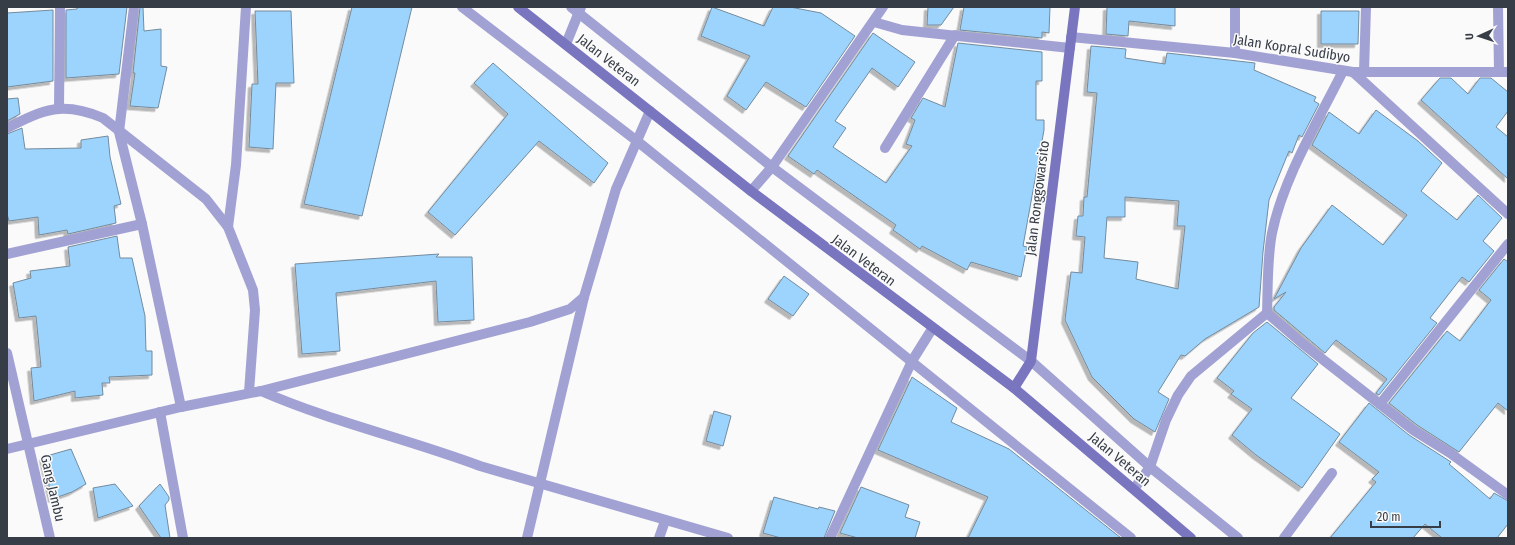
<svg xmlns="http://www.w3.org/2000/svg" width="1515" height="545" viewBox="0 0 1515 545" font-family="'Fira Sans Condensed',sans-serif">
  <defs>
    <filter id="shadow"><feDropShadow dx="-3.5" dy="3.5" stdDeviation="0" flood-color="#0004"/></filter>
  </defs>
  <rect width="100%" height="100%" fill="#fafafa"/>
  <g fill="#9cd4fe" stroke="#748b9d" fill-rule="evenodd" filter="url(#shadow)">
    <polygon points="78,7 127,7 119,74 66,78 66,10 77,9"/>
    <polygon points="140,7 143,7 144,31 161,29 161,66 167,67 158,108 130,106 135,73 133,73"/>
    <polygon points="352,7 412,7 362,216 304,204"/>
    <polygon points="712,7 764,26 773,7 790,7 821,13 855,36 806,107 766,82 746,110 727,96 750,56 701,36"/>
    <polygon points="928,7 954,7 941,25 927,25"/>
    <polygon points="964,7 1050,7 1049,33 1042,32 1042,38 960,30"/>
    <polygon points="1107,7 1175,7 1175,26 1129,21 1128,36 1106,34"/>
    <polygon points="53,10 53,81 7,87 7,13"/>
    <polygon points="255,11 291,11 294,83 276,83 273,149 249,147 252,84 258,84"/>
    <polygon points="1321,11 1359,11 1358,44 1321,44"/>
    <polygon points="873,33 915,62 898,87 872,68 835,121 846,128 833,147 886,183 912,146 906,144 915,120 911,118 923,98 945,107 958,43 1042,52 1042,81 1036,81 1036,120 1044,120 1044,130 1023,246 1027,247 1021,277 971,262 967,270 922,246 920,249 893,230 896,225 817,170 814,174 788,156"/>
    <path d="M1091 46 1126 49 1125 58 1165 64 1167 53 1255 63 1254 70 1316 97 1314 101 1319 104 1302 137 1299 135 1292 153 1289 151 1269 200 1263 252 1259 307 1205 339 1185 356 1181 355 1158 392 1169 399 1155 432 1134 419 1092 377 1065 320 1071 272 1082 273 1085 237 1076 236 1078 216H1083L1084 197H1087L1097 93 1087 92ZM1125 197 1179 201 1177 226H1185L1178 289 1136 279 1138 262 1104 258 1107 217H1125Z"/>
    <polygon points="493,63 608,163 594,183 539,141 455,235 428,212 508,114 474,83"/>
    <polygon points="1440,78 1451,78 1468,94 1480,78 1491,78 1508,92 1508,111 1496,127 1508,137 1508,179 1421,100"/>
    <polygon points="18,98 20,114 7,121 7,99"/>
    <polygon points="1376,110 1418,141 1442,163 1421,191 1457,220 1478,195 1502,218 1483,241 1494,251 1469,282 1462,277 1430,318 1437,323 1379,395 1376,393 1387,379 1336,340 1325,353 1274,310 1274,307 1286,292 1274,299 1301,248 1332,205 1383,245 1407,215 1312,145 1329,112 1359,134"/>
    <polygon points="22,128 25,149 81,148 81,140 108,136 110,157 121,204 114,206 116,223 68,234 67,230 39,235 38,217 9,221 7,214 7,134"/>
    <polygon points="117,236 120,258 132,258 145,316 146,351 152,351 152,375 109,377 110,383 102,383 103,395 75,398 75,391 34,401 31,368 41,367 36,316 19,318 13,283 31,278 30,271 70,266 68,247"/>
    <polygon points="439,254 436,257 472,257 474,320 438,322 436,281 336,293 340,351 302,354 295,264"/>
    <polygon points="1504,259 1508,262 1508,411 1498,403 1459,452 1417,425 1389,403 1447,331 1460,341 1491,300 1479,290"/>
    <polygon points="784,276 809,294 793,316 768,299"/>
    <polygon points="1267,322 1318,364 1291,398 1340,434 1302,488 1256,455 1232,435 1252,409 1231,394 1234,391 1217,378 1253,333"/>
    <polygon points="912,377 957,408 951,422 1009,449 1121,538 968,538 988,497 878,450"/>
    <polygon points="1369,403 1409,435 1451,462 1449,464 1490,499 1494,493 1508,501 1508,524 1497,538 1442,538 1425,524 1413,538 1330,538 1376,482 1372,479 1379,472 1339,442"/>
    <polygon points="714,411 731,416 723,446 706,441"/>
    <polygon points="71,449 86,484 72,492 52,499 43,457"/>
    <polygon points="115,484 133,506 98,518 93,488"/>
    <polygon points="160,484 169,497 169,500 165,505 170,538 161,538 139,506"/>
    <polygon points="861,487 909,505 905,517 920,522 915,538 858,538 840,533"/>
    <polygon points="774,497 818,509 819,507 835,511 824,538 781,538 763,533"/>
  </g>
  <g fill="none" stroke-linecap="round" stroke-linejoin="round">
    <polyline stroke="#a2a1d4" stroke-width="10" points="1284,538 1332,473"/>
    <g stroke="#a2a1d4" stroke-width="10">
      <polyline points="134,7 119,132 142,224 181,407"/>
      <polyline points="462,7 637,141 1131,538"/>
      <polyline points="571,7 772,167 1031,361 1150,467 1238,538"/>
      <polyline points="1235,7 1235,53"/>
      <polyline points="1498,7 1499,72"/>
      <polyline points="874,22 902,30 1070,48"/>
      <polyline points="1071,37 1235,53 1353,72 1508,72"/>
      <polyline points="566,44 581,7"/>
      <path d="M1343 71C1318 121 1283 179 1272 233 1267 259 1268 287 1267 313L1303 344 1413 430 1450 453 1508 495"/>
      <polyline points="1353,72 1508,214"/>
      <polyline points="1364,72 1366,7"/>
      <polyline points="59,108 60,7"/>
      <path d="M7 128C44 109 63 101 103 118L206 199 228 227 253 290 255 310 249 392"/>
      <polyline points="885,148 955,35"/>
      <polyline points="751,191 772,167 883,7"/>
      <polyline points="228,227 236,165 246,7"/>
      <polyline points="7,254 142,224"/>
      <polyline points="7,353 50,538"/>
      <path d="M261 391C332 422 408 439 480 466L728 538"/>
      <polyline points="1380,404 1508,244"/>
      <polyline points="160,412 183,538"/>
      <polyline points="7,449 181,407 261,391 530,322 570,309 584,297 616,189 650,111"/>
      <polyline points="1134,489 1150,467 1166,420 1178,395 1191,376 1267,313"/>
      <polyline points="527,538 584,297"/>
      <polyline points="659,538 665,521"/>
      <polyline points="830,538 912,361 932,329"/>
    </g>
    <g stroke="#7975bf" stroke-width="10">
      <polyline points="518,7 751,191 1014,388 1191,538"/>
      <polyline points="1014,388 1031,361 1075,7"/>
    </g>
  </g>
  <g text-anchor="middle" stroke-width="3" stroke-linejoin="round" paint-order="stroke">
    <g font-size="14" fill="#373d47" stroke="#fafafa">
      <text transform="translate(1292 48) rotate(9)" y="5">Jalan Kopral Sudibyo</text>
      <text transform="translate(609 60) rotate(38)" y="5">Jalan Veteran</text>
      <text transform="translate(1037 198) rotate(-83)" y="5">Jalan Ronggowarsito</text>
      <text transform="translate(864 260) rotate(37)" y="5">Jalan Veteran</text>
      <text transform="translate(1120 459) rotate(40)" y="5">Jalan Veteran</text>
      <text transform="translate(53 488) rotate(77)" y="5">Gang Jambu</text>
    </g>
  </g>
  <rect width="1515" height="545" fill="none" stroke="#373d47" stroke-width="16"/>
  <g transform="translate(1479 36) rotate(267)" stroke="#fafafa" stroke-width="3" paint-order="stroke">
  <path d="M0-3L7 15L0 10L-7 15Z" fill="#373d47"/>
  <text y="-6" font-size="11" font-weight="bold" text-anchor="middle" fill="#373d47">U</text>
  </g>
  <path d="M1371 521v6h69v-6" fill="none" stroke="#373d47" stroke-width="2"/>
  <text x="1377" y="521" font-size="12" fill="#373d47" stroke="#fafafa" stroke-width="3" paint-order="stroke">20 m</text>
</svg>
